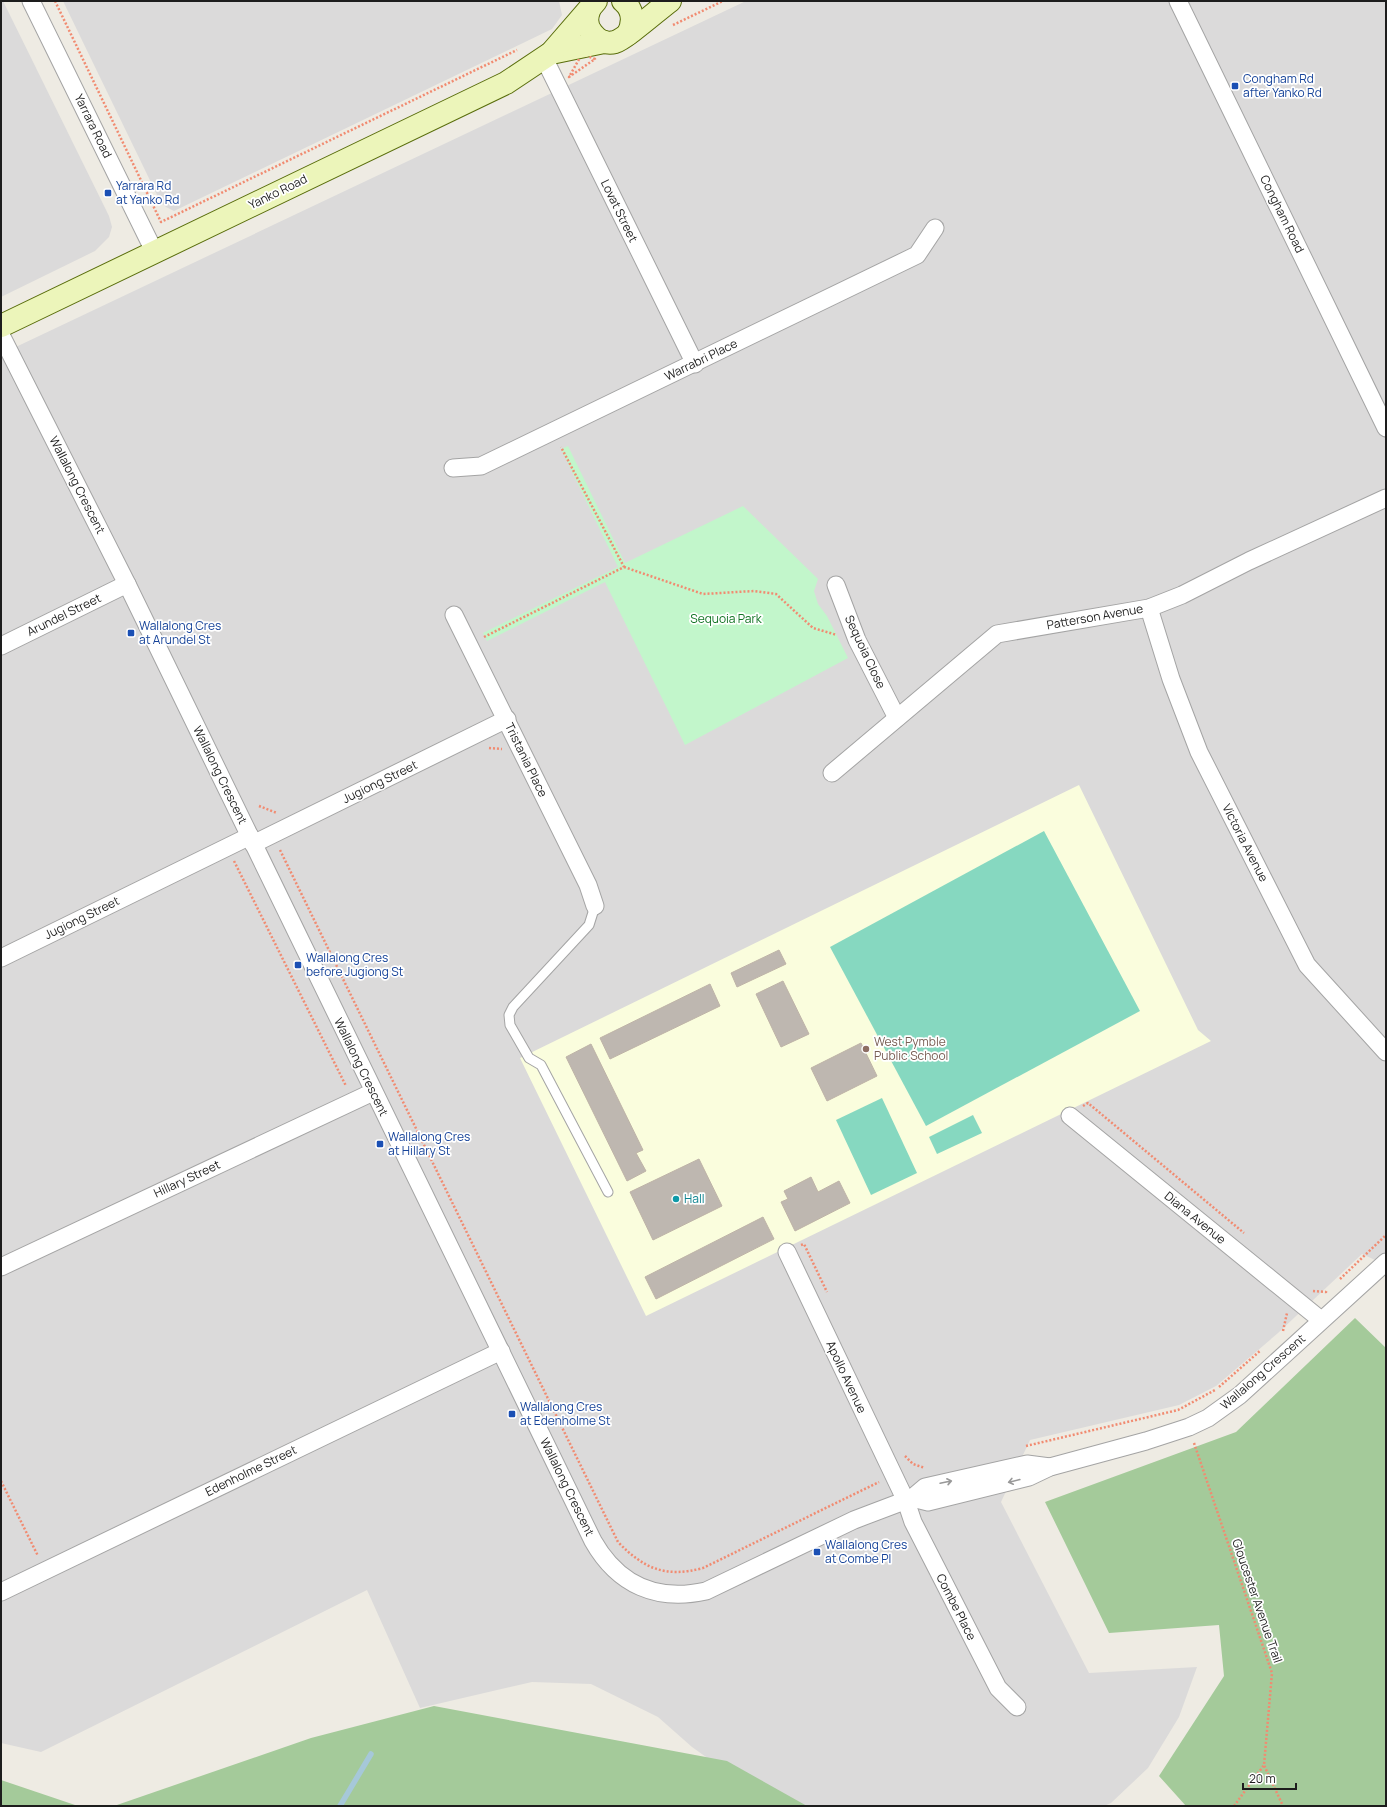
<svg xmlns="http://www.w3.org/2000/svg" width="1387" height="1807" viewBox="0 0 1387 1807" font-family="Manrope,sans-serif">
  <rect width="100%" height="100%" fill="#eeebe3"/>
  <g fill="#dbdada">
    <polygon points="1,1 3,1 109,216 112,227 109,237 95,251 1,297"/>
    <polygon points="63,1 559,1 562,15 552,29 174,211 166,207 160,201"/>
    <polygon points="746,1 1386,1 1386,1265 1362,1254 1278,1333 1216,1386 1179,1405 1030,1440 1001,1502 1089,1673 1197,1667 1179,1717 1148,1768 1111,1803 1104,1806 775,1806 692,1747 658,1717 591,1684 532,1682 420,1708 367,1590 41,1752 1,1743 1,354"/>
  </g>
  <polygon fill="#fafddd" points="1079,785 1198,1030 1211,1041 646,1316 520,1058"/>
  <g fill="#a4ca9a">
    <polygon points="1355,1318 1386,1348 1386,1806 1186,1806 1159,1776 1224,1676 1219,1625 1109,1633 1045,1502 1236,1432"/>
    <polygon points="434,1706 727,1761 807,1806 114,1806 311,1738"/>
    <polygon points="1,1780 78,1806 1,1806"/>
  </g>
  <polygon fill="#c2f6cb" points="568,446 625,563 743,506 818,579 814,591 818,604 827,616 848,658 685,745 605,582 487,641 483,633 618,567 561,449"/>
  <g fill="#86d8c0">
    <polygon points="1044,831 1140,1011 926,1126 830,947"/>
    <polygon points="882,1098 917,1173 871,1195 836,1120"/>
    <polygon points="973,1115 982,1133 937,1154 929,1137"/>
  </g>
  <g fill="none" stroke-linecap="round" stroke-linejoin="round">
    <polyline stroke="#a6c8d9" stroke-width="5.5" points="340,1806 371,1754"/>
  </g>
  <g fill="#beb7b0" stroke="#beb3a7">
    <polygon points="779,950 786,964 737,987 731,973"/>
    <polygon points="783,981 809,1034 781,1047 756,994"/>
    <polygon points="710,984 720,1006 610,1059 600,1038"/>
    <polygon points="861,1043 877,1076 827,1101 811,1068"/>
    <polygon points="591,1044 643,1150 636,1153 646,1171 627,1181 566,1057"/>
    <polygon points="699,1159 722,1206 653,1240 630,1192"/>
    <polygon points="811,1177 818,1192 839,1181 850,1203 795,1231 781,1202 788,1199 784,1191"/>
    <polygon points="763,1217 774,1239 656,1299 645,1277"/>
  </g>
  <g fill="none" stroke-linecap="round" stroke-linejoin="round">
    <defs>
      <polyline id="lane" points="595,906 589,925 513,1007 509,1015 510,1025 529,1058 541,1065 608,1192"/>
      <g id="street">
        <polyline points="31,1 154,251"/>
        <polyline points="1178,1 1386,428"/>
        <polyline points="544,58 695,364"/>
        <path d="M1 335 127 584 593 1541C618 1585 657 1602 706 1591L854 1520 912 1498 925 1487 1027 1464 1050 1467"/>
        <polyline points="453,468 481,466 917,255 935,228"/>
        <polyline points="836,585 857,640 897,718"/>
        <polyline points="1149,608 1171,679 1199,752 1307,965 1386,1052"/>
        <polyline points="454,615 588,885 595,906"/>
        <polyline points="1,646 127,584"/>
        <polyline points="832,773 997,634 1149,608 1182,595 1249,561 1386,498"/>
        <polyline points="253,844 507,719"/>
        <polyline points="1,958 250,836"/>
        <polyline points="1070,1116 1321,1320"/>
        <polyline points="787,1252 906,1501 913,1522 998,1688 1017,1707"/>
        <polyline points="1,1267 373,1092"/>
        <polyline points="912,1498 928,1502 1029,1477 1050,1467 1146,1441 1189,1427 1208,1418 1240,1395 1386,1262"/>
        <polyline points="1,1592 501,1351"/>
      </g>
      <g id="secondary">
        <path d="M623 1C634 10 634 22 628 34"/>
        <path d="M589 11C586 19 587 28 593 34 598 41 607 44 615 42 625 39 659 9 670 1"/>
        <polyline points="551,53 604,42"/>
        <polyline points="1,326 506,83 551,53 596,1"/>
      </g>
    </defs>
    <use href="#lane" stroke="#a4a4a4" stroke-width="11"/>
    <use href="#street" stroke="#a4a4a4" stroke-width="19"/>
    <use href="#secondary" stroke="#596d0b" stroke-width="24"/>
    <g stroke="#f18b71" stroke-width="2.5" stroke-dasharray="2 2" stroke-linecap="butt">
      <polyline points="55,1 161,222 517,50"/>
      <polyline points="673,25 723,1"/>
      <polygon points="582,54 595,59 569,77"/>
      <polyline points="624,567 703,594 754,591 776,594 813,628 837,635"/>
      <polyline points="484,637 624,567 561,447"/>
      <polyline points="489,748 502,749"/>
      <polyline points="259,806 277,813"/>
      <path d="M280 850 618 1542C644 1569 666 1578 703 1568L879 1482"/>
      <polyline points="234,861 346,1086"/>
      <polyline points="1083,1106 1088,1103 1244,1233"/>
      <polyline points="801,1245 804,1244 827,1292"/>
      <polyline points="1340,1279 1386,1235"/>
      <polyline points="1313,1291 1326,1292 1327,1290"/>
      <polyline points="1283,1331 1287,1313"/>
      <polyline points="1219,1387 1261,1350"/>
      <polyline points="1194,1443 1272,1673 1264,1765 1283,1806"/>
      <polyline points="1026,1446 1178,1410 1215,1390"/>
      <polyline points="905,1456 913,1464 925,1468"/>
      <polyline points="1,1481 38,1556"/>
      <polyline points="1234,1806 1264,1765"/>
    </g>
    <use href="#lane" stroke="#fff" stroke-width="9"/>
    <use href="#street" stroke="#fff" stroke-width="17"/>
    <use href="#secondary" stroke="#ecf5ba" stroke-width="22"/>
  </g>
  <defs><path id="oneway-shaft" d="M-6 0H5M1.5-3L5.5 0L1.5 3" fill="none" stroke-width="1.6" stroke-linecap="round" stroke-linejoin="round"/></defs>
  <g stroke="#999">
    <use href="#oneway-shaft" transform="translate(1014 1481) rotate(166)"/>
    <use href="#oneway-shaft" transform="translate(946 1482) rotate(-12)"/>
  </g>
  <g fill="#1a4fb4" stroke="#fff" stroke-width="1.5">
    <rect x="1231" y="82" width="8" height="8" rx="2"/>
    <rect x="104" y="189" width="8" height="8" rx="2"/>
    <rect x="127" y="629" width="8" height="8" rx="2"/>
    <rect x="294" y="961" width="8" height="8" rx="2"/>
    <rect x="376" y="1140" width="8" height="8" rx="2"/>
    <rect x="508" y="1410" width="8" height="8" rx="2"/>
    <rect x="813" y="1548" width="8" height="8" rx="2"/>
  </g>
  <circle fill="#8d6e63" stroke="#fff" stroke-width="1.5" cx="866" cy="1049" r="4"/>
  <circle fill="#0f9aa8" stroke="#fff" stroke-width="1.5" cx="676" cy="1199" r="4"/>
  <g text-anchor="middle" stroke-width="3.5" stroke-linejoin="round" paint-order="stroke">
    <g font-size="12" fill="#164399" stroke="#fff" text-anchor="start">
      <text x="1243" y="83">Congham Rd<tspan x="1243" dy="14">after Yanko Rd</tspan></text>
      <text x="116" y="190">Yarrara Rd<tspan x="116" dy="14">at Yanko Rd</tspan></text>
      <text x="139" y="630">Wallalong Cres<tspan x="139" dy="14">at Arundel St</tspan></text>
      <text x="306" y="962">Wallalong Cres<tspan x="306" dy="14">before Jugiong St</tspan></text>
      <text x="388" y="1141">Wallalong Cres<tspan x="388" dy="14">at Hillary St</tspan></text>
      <text x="520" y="1411">Wallalong Cres<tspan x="520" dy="14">at Edenholme St</tspan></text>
      <text x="825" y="1549">Wallalong Cres<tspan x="825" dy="14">at Combe Pl</tspan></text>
    </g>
    <g font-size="12" fill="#1d1d1d" stroke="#fff">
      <text transform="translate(93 126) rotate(64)" y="4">Yarrara Road</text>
      <text transform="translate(278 192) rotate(-26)" y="4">Yanko Road</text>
      <text transform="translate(619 211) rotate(64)" y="4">Lovat Street</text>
      <text transform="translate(1282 214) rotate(64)" y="4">Congham Road</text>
      <text transform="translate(701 360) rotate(-26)" y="4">Warrabri Place</text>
      <text transform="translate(77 485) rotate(63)" y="4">Wallalong Crescent</text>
      <text transform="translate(64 615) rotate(-26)" y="4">Arundel Street</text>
      <text transform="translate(1095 617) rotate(-10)" y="4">Patterson Avenue</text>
      <text transform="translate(865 652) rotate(65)" y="4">Sequoia Close</text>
      <text transform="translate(526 760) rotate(64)" y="4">Tristania Place</text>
      <text transform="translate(220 775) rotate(64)" y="4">Wallalong Crescent</text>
      <text transform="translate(380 782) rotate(-26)" y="4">Jugiong Street</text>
      <text transform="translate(1245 843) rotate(63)" y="4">Victoria Avenue</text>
      <text transform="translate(82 918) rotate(-26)" y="4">Jugiong Street</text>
      <text transform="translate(361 1067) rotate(64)" y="4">Wallalong Crescent</text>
      <text transform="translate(187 1179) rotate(-25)" y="4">Hillary Street</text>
      <text transform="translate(1195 1218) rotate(39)" y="4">Diana Avenue</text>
      <text transform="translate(1263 1372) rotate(-41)" y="4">Wallalong Crescent</text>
      <text transform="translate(846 1377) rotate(65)" y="4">Apollo Avenue</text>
      <text transform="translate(251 1471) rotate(-26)" y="4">Edenholme Street</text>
      <text transform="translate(567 1487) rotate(64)" y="4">Wallalong Crescent</text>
      <text transform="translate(1257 1601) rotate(71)" y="4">Gloucester Avenue Trail</text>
      <text transform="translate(956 1607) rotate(63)" y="4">Combe Place</text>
    </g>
    <g font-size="12" fill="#127424" stroke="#fff">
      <text x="726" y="623">Sequoia Park</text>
    </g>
    <g font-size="12" fill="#785e54" stroke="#fff" text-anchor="start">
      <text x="874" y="1046">West Pymble<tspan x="874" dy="14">Public School</tspan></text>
    </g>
    <g font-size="12" fill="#0d838f" stroke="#fff" text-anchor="start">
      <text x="684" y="1203">Hall</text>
    </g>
  </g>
  <rect width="1387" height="1807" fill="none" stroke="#1d1d1d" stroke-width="4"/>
  <path d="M1243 1783v6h53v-6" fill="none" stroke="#1d1d1d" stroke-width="2"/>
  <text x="1249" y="1783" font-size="12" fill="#1d1d1d" stroke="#ffffff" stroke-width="3" paint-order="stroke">20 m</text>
</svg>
